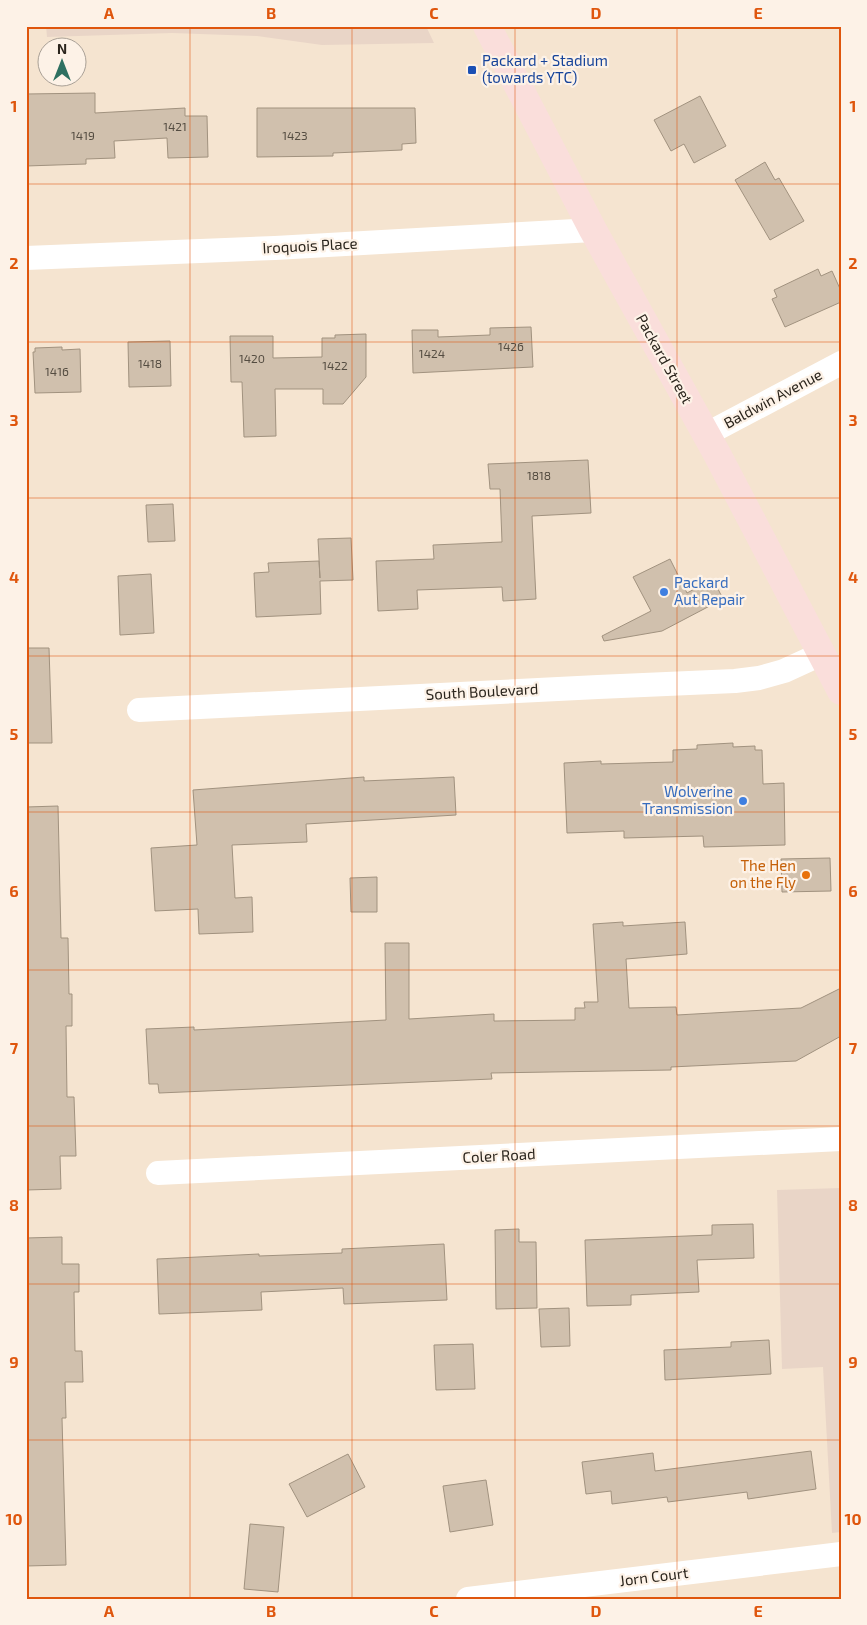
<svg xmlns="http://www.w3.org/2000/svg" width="867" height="1625" viewBox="0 0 867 1625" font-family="'Exo 2',sans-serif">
  <rect width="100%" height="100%" fill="#f5e4d0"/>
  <g fill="#e9d5c7">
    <polygon points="46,26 426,26 434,43 322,45 257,36 172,33 47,37"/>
    <polygon points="841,1188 841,1532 832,1533 823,1367 782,1369 777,1190"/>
  </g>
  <g fill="#d0c0ad" stroke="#a1927f">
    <polygon points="95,93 95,113 185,108 185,116 207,116 208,157 168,158 167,138 114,141 115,158 86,159 86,164 26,166 26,94"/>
    <polygon points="700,96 726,146 694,163 684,144 671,151 654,120"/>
    <polygon points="257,108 415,108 416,143 402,144 402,150 333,153 333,156 257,157"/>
    <polygon points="765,162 775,180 779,178 804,221 770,240 735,180"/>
    <polygon points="818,269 821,276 832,271 841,291 841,302 785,327 772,299 777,297 774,290"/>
    <polygon points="531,327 533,367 413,373 412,330 438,330 438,337 490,335 490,328"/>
    <polygon points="366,334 366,377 343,404 323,404 323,389 275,389 276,436 244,437 242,382 231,382 230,336 273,336 273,358 322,357 322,338 335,338 335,335"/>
    <polygon points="170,341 171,386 129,387 128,342"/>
    <polygon points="62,347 62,350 80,349 81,392 35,393 33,352 35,352 35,348"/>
    <polygon points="588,460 591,513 532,516 536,599 503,601 502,587 417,590 418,609 378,611 376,561 434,559 433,545 502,542 500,489 490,489 488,464"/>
    <polygon points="173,504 175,541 148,542 146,505"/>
    <polygon points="351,538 353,580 320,581 321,614 256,617 254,573 269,572 268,563 319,561 320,578 318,539"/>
    <polygon points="670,559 687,593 713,579 723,599 662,631 604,641 602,636 651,611 633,577"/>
    <polygon points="151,574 154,633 120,635 118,576"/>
    <polygon points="26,648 49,648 52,743 26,743"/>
    <polygon points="733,743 733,747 755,746 755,750 762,750 763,784 784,783 785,845 704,847 703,836 624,838 624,831 567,833 564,763 601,761 601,764 673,762 673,750 697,749 697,745"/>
    <polygon points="364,777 364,781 454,777 456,815 306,824 307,842 232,845 235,898 252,897 253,932 199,934 198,909 155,911 151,848 197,845 193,790"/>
    <polygon points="58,806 61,938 68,938 69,994 72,994 72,1026 66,1026 67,1097 74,1097 76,1156 60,1156 61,1189 26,1190 26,807"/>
    <polygon points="830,858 831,891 782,892 781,859"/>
    <polygon points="377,877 377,912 351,912 350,878"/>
    <polygon points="623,922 623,926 685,922 687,954 626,959 629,1008 676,1007 677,1015 801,1008 841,988 841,1036 796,1061 671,1067 671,1070 491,1073 492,1079 159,1093 158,1084 149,1084 146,1029 194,1027 194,1030 386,1020 385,943 409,943 409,1019 494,1014 494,1021 575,1020 575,1008 585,1008 584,1002 598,1002 593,924"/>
    <polygon points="753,1224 754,1258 697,1260 699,1292 631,1295 631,1305 587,1306 585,1240 712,1235 712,1225"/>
    <polygon points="519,1229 519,1242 536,1242 537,1308 496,1309 495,1230"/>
    <polygon points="62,1237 62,1264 79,1264 79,1292 74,1292 75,1351 82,1351 83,1382 65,1382 66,1418 62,1418 66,1565 26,1566 26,1448 28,1448 26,1238"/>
    <polygon points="444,1244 447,1300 344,1304 343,1288 261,1292 262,1310 159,1314 157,1259 259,1254 259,1256 342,1253 342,1249"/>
    <polygon points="569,1308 570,1346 541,1347 539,1309"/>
    <polygon points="769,1340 771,1374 665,1380 664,1350 731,1347 731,1342"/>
    <polygon points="473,1344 475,1389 436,1390 434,1345"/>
    <polygon points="811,1451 816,1489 748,1499 747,1492 668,1502 667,1497 612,1504 611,1491 586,1494 582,1462 653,1453 655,1471"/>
    <polygon points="348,1454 365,1487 307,1517 289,1484"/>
    <polygon points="486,1480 493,1525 450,1532 443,1486"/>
    <polygon points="250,1524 284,1527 278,1592 244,1589"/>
  </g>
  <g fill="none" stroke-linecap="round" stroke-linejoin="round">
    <g stroke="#fff" stroke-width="24">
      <polyline points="26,258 275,248 593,230"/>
      <polyline points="705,435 841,363"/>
      <polyline points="139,710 598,687 735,681 759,678 784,671 821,654"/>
      <polyline points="158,1173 841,1139"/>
      <polyline points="468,1599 841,1554"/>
    </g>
    <polyline stroke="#fadedb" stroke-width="28" points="487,26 593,230 717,454 841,691"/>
  </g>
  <path fill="none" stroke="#df560d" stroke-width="1" stroke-opacity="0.55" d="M190 26V1599M352 26V1599M515 26V1599M677 26V1599M26 184H841M26 342H841M26 498H841M26 656H841M26 812H841M26 970H841M26 1126H841M26 1284H841M26 1440H841"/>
  <rect fill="#1a4fb4" stroke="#fdf2e7" stroke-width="2" x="467" y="65" width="10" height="10" rx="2.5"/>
  <g fill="#3f7fe0" stroke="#fdf2e7" stroke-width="2">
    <circle cx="664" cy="592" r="5"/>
    <circle cx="743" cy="801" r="5"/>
  </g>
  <circle fill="#e8710a" stroke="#fdf2e7" stroke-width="2" cx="806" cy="875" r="5"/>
  <g text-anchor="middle" stroke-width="4.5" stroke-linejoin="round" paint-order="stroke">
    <g font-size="12" fill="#544c41">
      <text x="175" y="131">1421</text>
      <text x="83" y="140">1419</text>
      <text x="295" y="140">1423</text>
      <text x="511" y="351">1426</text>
      <text x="432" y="358">1424</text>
      <text x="252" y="363">1420</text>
      <text x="150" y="368">1418</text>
      <text x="335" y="370">1422</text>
      <text x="57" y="376">1416</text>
      <text x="539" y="480">1818</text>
    </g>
    <g font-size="15" fill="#164399" stroke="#fdf2e7" text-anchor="start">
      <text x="482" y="66">Packard + Stadium<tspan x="482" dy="17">(towards YTC)</tspan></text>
    </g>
    <g font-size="15" fill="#2b251d" stroke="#fdf2e7">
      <text transform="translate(310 246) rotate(-3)" y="5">Iroquois Place</text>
      <text transform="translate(664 359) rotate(61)" y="5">Packard Street</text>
      <text transform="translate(773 399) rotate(-28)" y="5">Baldwin Avenue</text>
      <text transform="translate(482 692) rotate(-3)" y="5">South Boulevard</text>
      <text transform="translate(499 1156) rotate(-3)" y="5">Coler Road</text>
      <text transform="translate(654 1577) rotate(-7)" y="5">Jorn Court</text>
    </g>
    <g font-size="15" fill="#366cbe" stroke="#fdf2e7" text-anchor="start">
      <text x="674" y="588">Packard<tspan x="674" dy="17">Aut Repair</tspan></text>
      <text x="733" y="797" text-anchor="end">Wolverine<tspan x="733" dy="17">Transmission</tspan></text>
    </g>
    <g font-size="15" fill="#c56008" stroke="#fdf2e7" text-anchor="end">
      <text x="796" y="871">The Hen<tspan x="796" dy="17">on the Fly</tspan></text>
    </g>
  </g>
  <rect width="867" height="1625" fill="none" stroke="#fdf2e7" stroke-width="55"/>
  <g transform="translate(62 62)"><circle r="24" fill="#fdf2e7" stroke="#a9a096"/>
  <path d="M0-4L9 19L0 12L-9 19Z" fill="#2e7061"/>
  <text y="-8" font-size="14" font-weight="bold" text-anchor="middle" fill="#2b251d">N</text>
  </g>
  <rect x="28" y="28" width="812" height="1570" fill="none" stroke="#df560d" stroke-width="2"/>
  <g font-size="16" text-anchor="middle" font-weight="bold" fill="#df560d">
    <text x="109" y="19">A</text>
    <text x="271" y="19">B</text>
    <text x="434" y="19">C</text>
    <text x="596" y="19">D</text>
    <text x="758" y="19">E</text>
    <text x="14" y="112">1</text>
    <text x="853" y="112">1</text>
    <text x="14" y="269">2</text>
    <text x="853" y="269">2</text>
    <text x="14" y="426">3</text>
    <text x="853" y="426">3</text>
    <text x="14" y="583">4</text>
    <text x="853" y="583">4</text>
    <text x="14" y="740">5</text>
    <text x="853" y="740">5</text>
    <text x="14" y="897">6</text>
    <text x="853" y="897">6</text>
    <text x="14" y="1054">7</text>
    <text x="853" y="1054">7</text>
    <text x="14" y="1211">8</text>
    <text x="853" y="1211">8</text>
    <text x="14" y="1368">9</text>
    <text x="853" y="1368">9</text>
    <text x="14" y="1525">10</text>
    <text x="853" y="1525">10</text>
    <text x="109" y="1617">A</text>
    <text x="271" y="1617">B</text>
    <text x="434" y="1617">C</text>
    <text x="596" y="1617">D</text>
    <text x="758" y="1617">E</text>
  </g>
</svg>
